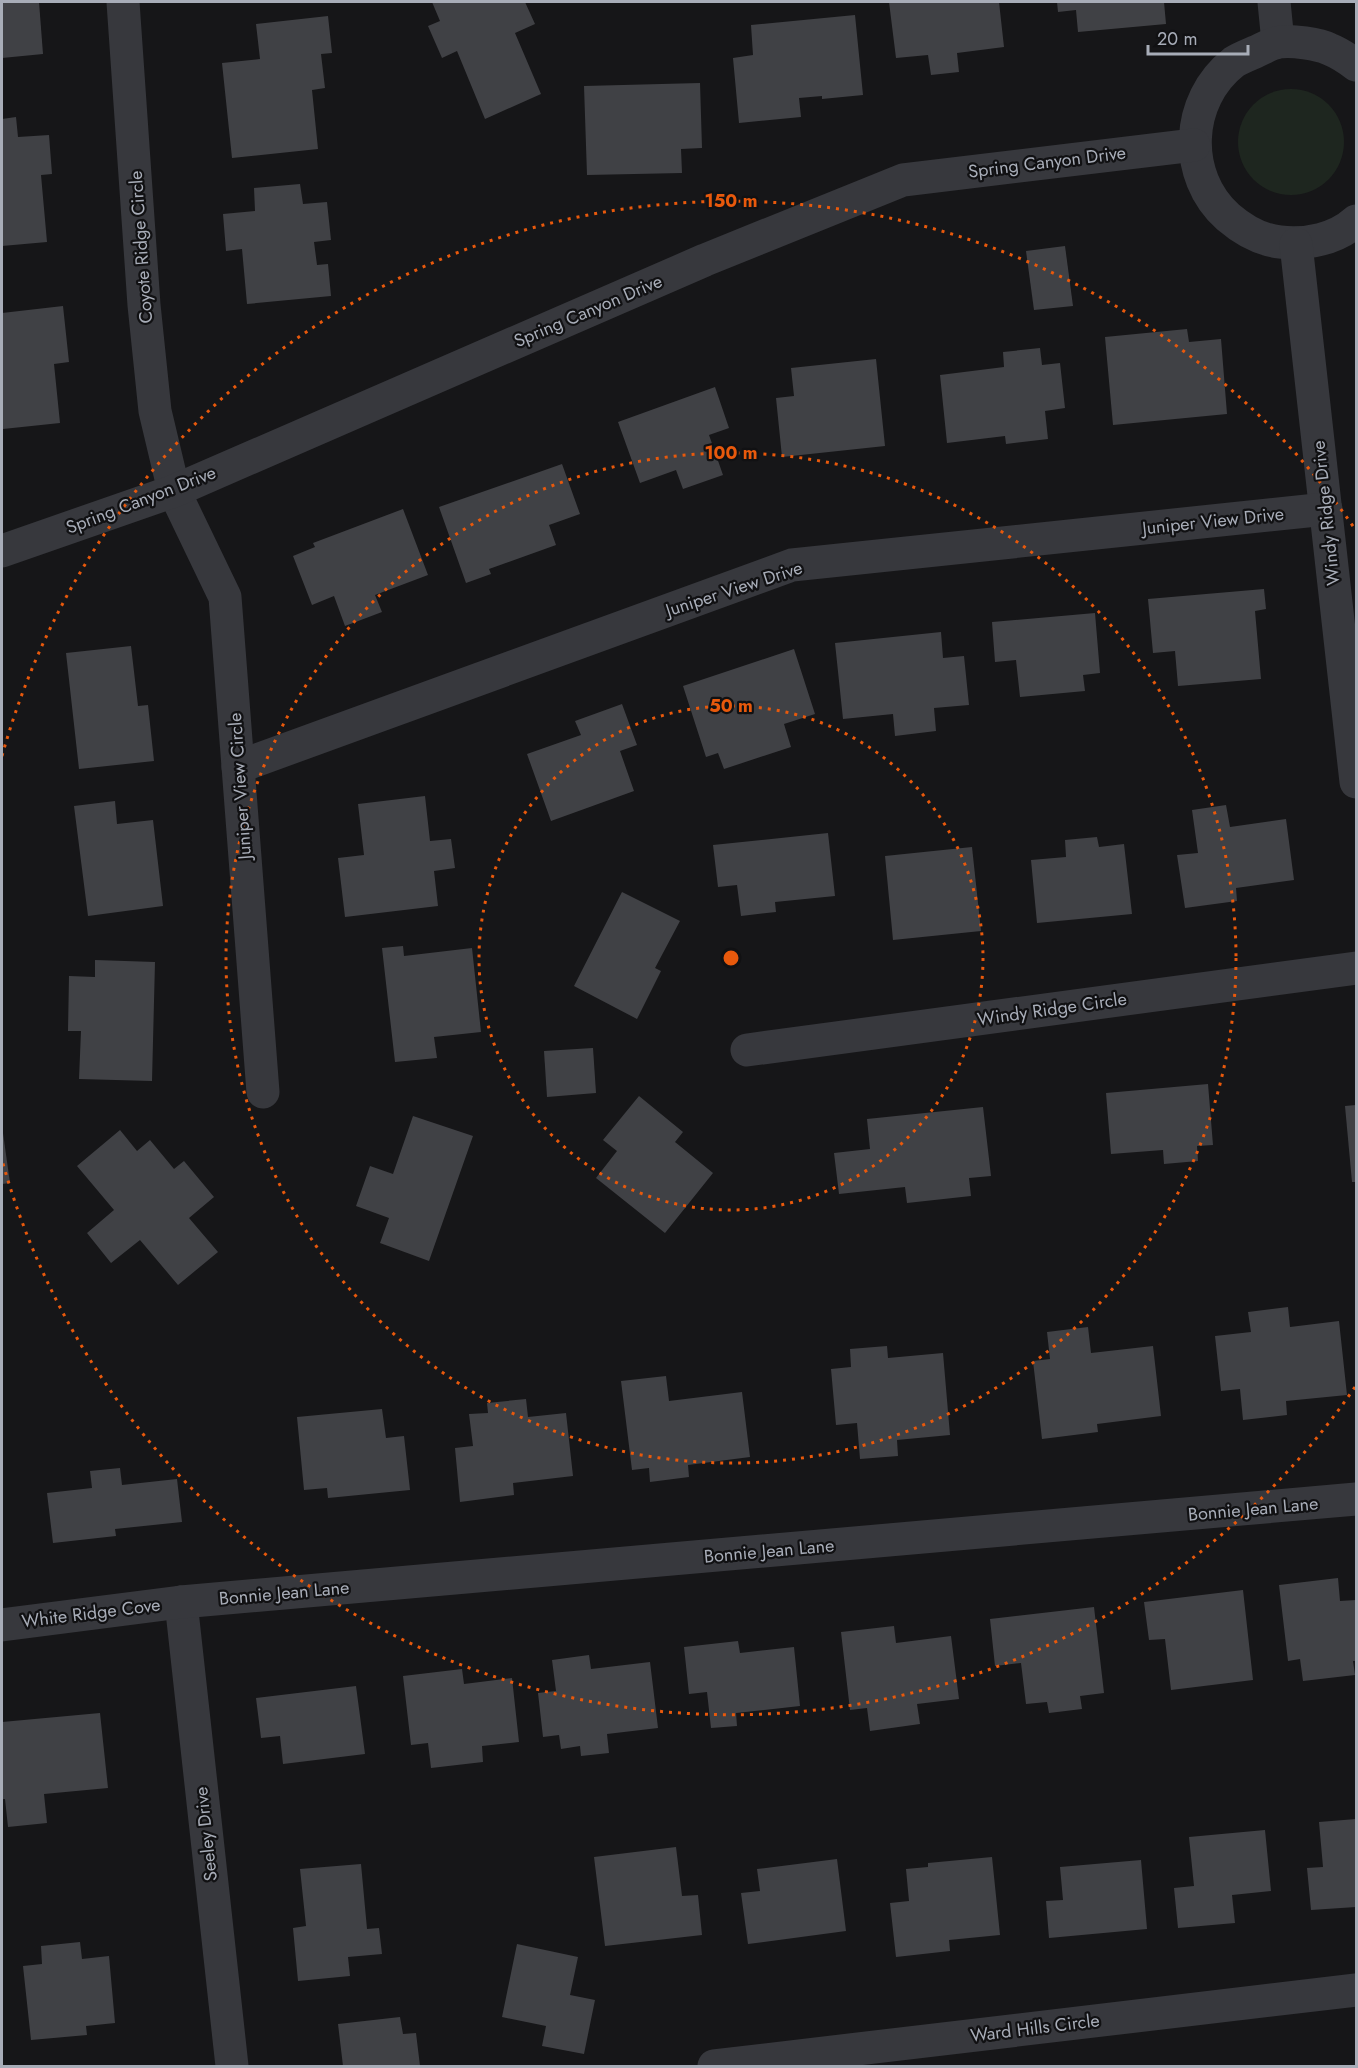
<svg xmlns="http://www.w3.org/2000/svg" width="1358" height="2068" viewBox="0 0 1358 2068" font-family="Jost,sans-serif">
  <rect width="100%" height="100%" fill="#161618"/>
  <circle fill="#1e261f" cx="1291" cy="142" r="53"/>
  <g fill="#404145">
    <polygon points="2,2 39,2 43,54 2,58"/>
    <polygon points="432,2 525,2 535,24 515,33 541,94 485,119 457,51 442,58 428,26 440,21"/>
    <polygon points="889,2 999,2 1004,47 957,53 959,72 931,75 928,55 896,58"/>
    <polygon points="1057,2 1164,2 1166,24 1078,32 1076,10 1058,12"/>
    <polygon points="855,15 863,95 822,99 822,96 799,98 801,117 739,123 733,58 753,55 751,25"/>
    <polygon points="328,16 332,53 321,54 325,88 312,90 318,149 232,158 222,63 260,59 256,24"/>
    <polygon points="700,83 702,148 681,149 682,173 587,175 584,86"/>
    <polygon points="16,117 18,137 49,135 52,174 41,175 47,242 2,246 2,119"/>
    <polygon points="300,184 303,204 327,202 331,240 314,242 317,265 328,264 331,296 247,304 242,249 226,251 223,214 255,211 254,188"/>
    <polygon points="1065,246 1073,306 1034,310 1026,251"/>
    <polygon points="63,306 69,362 54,364 60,423 3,429 2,412 2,313"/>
    <polygon points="1187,329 1189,342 1221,339 1227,414 1113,425 1105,337"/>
    <polygon points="1040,348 1042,365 1060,363 1065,408 1045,411 1048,439 1006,444 1005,436 947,443 940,375 1004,367 1003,352"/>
    <polygon points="876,359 885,446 782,457 776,398 794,396 791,368"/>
    <polygon points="715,387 729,428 709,435 723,475 683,489 676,470 640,483 618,422"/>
    <polygon points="562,464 580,514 549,525 556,545 489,569 491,574 466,583 439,507"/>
    <polygon points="403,509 428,575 375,595 382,612 345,626 334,596 312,605 293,556 315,547 313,543"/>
    <polygon points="1264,589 1266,609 1255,611 1261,679 1178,686 1175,651 1153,653 1148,599"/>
    <polygon points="1095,613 1100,673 1083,675 1085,691 1020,697 1016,660 995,662 992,622"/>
    <polygon points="941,632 943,658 964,656 969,705 934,708 936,731 895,736 893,714 843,719 835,643"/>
    <polygon points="131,646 138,706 148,705 154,761 79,769 66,653"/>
    <polygon points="794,649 815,714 784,724 791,747 724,769 718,753 706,757 683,686"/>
    <polygon points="622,704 637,745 620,751 634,791 551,821 527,754 581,735 575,721"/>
    <polygon points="425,796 430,841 451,839 455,868 434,871 438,906 345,917 338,858 364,855 358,804"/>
    <polygon points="115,801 117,824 153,820 163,906 88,916 74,806"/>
    <polygon points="1226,805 1230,827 1286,819 1294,880 1236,888 1237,901 1185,908 1177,855 1198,853 1192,810"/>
    <polygon points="828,833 835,896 775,902 776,912 741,916 737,885 718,887 713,845"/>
    <polygon points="1097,837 1099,847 1124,844 1132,914 1037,923 1031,860 1066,857 1065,840"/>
    <polygon points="972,847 981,931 893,940 885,856"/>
    <polygon points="622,892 680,921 655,968 661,971 637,1019 574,986"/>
    <polygon points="403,946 404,956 472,948 481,1032 434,1037 437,1058 395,1062 382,948"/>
    <polygon points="95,960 155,962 152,1081 79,1079 81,1031 68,1031 69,976 95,977"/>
    <polygon points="593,1048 596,1093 547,1097 544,1051"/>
    <polygon points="1208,1084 1213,1145 1197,1146 1198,1161 1164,1164 1163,1150 1111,1154 1106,1093"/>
    <polygon points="639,1096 683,1132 675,1142 713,1173 665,1233 596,1178 617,1151 603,1140"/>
    <polygon points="1356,1105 1356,1182 1352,1182 1345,1106"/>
    <polygon points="983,1107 991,1176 969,1178 971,1196 907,1203 905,1187 839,1194 834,1153 870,1149 867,1119"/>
    <polygon points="413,1116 473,1136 429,1261 380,1243 389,1218 356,1206 370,1166 393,1174"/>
    <polygon points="2,1126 10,1183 2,1184"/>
    <polygon points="120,1130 137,1151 150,1140 174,1169 184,1161 214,1197 189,1218 218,1252 178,1285 140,1240 111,1263 87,1233 114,1210 77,1166"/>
    <polygon points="1288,1307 1290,1327 1339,1321 1347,1395 1286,1401 1287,1415 1243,1420 1240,1389 1221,1391 1215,1336 1251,1332 1248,1312"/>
    <polygon points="1088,1327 1091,1353 1153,1346 1161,1416 1097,1424 1098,1432 1042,1439 1033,1361 1050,1359 1047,1332"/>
    <polygon points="887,1346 888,1358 943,1353 950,1435 897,1440 898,1456 860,1459 857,1423 836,1425 831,1369 851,1367 850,1349"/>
    <polygon points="666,1376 669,1401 742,1392 750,1457 688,1465 689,1477 650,1482 649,1468 632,1470 621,1381"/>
    <polygon points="526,1399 528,1417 566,1413 573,1476 513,1483 514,1495 460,1502 455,1448 473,1446 469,1414 488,1413 487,1403"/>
    <polygon points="382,1409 386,1438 404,1436 410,1490 328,1498 327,1488 304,1490 297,1417"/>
    <polygon points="120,1468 122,1485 177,1479 182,1522 115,1529 116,1536 53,1543 47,1493 92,1488 90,1471"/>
    <polygon points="1338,1578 1340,1601 1356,1600 1356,1661 1353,1661 1355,1675 1303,1681 1300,1659 1288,1661 1279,1585"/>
    <polygon points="1243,1590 1253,1680 1171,1690 1165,1639 1149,1640 1144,1602"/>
    <polygon points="1094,1607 1104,1693 1080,1696 1082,1709 1049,1713 1047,1702 1026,1704 1021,1663 995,1666 990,1619"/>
    <polygon points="894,1626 896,1643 951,1636 959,1699 917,1704 920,1724 870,1731 867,1708 850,1710 841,1632"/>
    <polygon points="738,1641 740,1653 794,1647 800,1706 736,1713 737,1726 711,1728 707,1692 689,1694 684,1647"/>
    <polygon points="589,1655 591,1669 650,1662 658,1728 607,1734 609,1753 581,1756 580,1746 561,1749 559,1735 543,1737 538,1693 556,1691 552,1660"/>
    <polygon points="462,1669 464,1684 512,1678 519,1742 482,1746 483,1762 431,1768 428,1743 411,1745 403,1676"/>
    <polygon points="356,1686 365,1754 283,1764 280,1736 261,1738 256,1698"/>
    <polygon points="100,1713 108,1788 44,1794 47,1823 8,1827 5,1799 2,1799 2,1722"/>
    <polygon points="1356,1819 1356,1907 1311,1910 1307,1868 1323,1867 1319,1822"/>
    <polygon points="1265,1830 1271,1891 1232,1895 1235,1923 1178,1928 1174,1888 1194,1886 1189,1837"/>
    <polygon points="676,1847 682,1896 698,1895 702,1935 605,1946 594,1857"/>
    <polygon points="992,1857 1000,1935 949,1940 950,1951 896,1957 890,1903 909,1901 906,1869 928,1867 928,1863"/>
    <polygon points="837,1859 846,1931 748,1944 741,1893 760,1891 757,1869"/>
    <polygon points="1141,1860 1147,1929 1049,1938 1046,1901 1063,1900 1060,1867"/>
    <polygon points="361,1864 367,1929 379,1928 382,1954 348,1957 350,1976 298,1981 293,1928 306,1926 300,1869"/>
    <polygon points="80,1942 82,1959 109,1956 115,2023 86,2026 87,2035 31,2040 23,1966 42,1964 41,1946"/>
    <polygon points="517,1944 578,1957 570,1995 595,2000 584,2054 542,2046 546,2026 502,2017"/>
    <polygon points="400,2017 403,2034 416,2033 420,2066 343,2066 338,2024"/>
  </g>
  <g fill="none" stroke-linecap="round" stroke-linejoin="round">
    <g stroke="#37383d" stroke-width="33">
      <polyline points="123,2 144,305 155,411 174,491 225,597 263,1092"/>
      <polyline points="1274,2 1278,42"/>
      <path d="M1356 65C1348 59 1339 53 1329 49 1319 44 1291 40 1280 42 1272 43 1262 49 1255 52 1248 55 1240 58 1234 62 1185 100 1182 176 1228 217 1242 229 1261 240 1280 242 1307 245 1336 239 1356 221"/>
      <polyline points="1296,244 1356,782"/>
      <polyline points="2,551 174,491 705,260 903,180 1194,145"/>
      <polyline points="238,767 792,565 1326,509"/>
      <polyline points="747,1050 1356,968"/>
      <polyline points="181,1602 232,2066"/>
      <polyline points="2,1625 181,1602 1356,1499"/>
      <polyline points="714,2066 1356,1990"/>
    </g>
  </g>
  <g fill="none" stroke="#e8590c" stroke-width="3" stroke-dasharray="3 6">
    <circle cx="731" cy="958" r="252"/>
    <circle cx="731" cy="958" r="505"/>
    <path d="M1355 1387A757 757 0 0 1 2 1160M2 756A757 757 0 0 1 1355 529"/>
  </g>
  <g text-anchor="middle" stroke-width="4.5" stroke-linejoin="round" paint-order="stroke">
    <g font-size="18" fill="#a8adb8" stroke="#111113">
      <text transform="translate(1047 162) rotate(-7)" y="6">Spring Canyon Drive</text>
      <text transform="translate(141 247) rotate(-94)" y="6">Coyote Ridge Circle</text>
      <text transform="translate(588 311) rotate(-23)" y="6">Spring Canyon Drive</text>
      <text transform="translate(141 500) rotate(-21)" y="6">Spring Canyon Drive</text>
      <text transform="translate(1326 513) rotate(-96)" y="6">Windy Ridge Drive</text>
      <text transform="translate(1213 521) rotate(-6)" y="6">Juniper View Drive</text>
      <text transform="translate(734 589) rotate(-18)" y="6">Juniper View Drive</text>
      <text transform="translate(240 786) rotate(-94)" y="6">Juniper View Circle</text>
      <text transform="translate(1052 1009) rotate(-8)" y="6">Windy Ridge Circle</text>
      <text transform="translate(1253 1509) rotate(-5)" y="6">Bonnie Jean Lane</text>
      <text transform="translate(769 1551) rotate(-5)" y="6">Bonnie Jean Lane</text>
      <text transform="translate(284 1593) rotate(-5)" y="6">Bonnie Jean Lane</text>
      <text transform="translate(91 1613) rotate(-7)" y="6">White Ridge Cove</text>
      <text transform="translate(206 1834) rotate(-96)" y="6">Seeley Drive</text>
      <text transform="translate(1035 2028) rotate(-7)" y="6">Ward Hills Circle</text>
    </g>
  </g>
  <circle cx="731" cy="958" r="9" fill="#e8590c" stroke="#111113" stroke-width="3"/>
  <g font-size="18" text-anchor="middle" font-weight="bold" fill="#e8590c" stroke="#111113" stroke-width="4.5" stroke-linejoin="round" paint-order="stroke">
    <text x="731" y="207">150 m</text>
    <text x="731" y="459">100 m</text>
    <text x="731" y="712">50 m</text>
  </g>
  <rect width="1358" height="2068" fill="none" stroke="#a8adb8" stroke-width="6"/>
  <path d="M1148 45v9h100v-9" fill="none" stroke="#a8adb8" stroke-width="3"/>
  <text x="1157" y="45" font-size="18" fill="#a8adb8" stroke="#111113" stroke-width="4.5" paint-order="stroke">20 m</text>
</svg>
